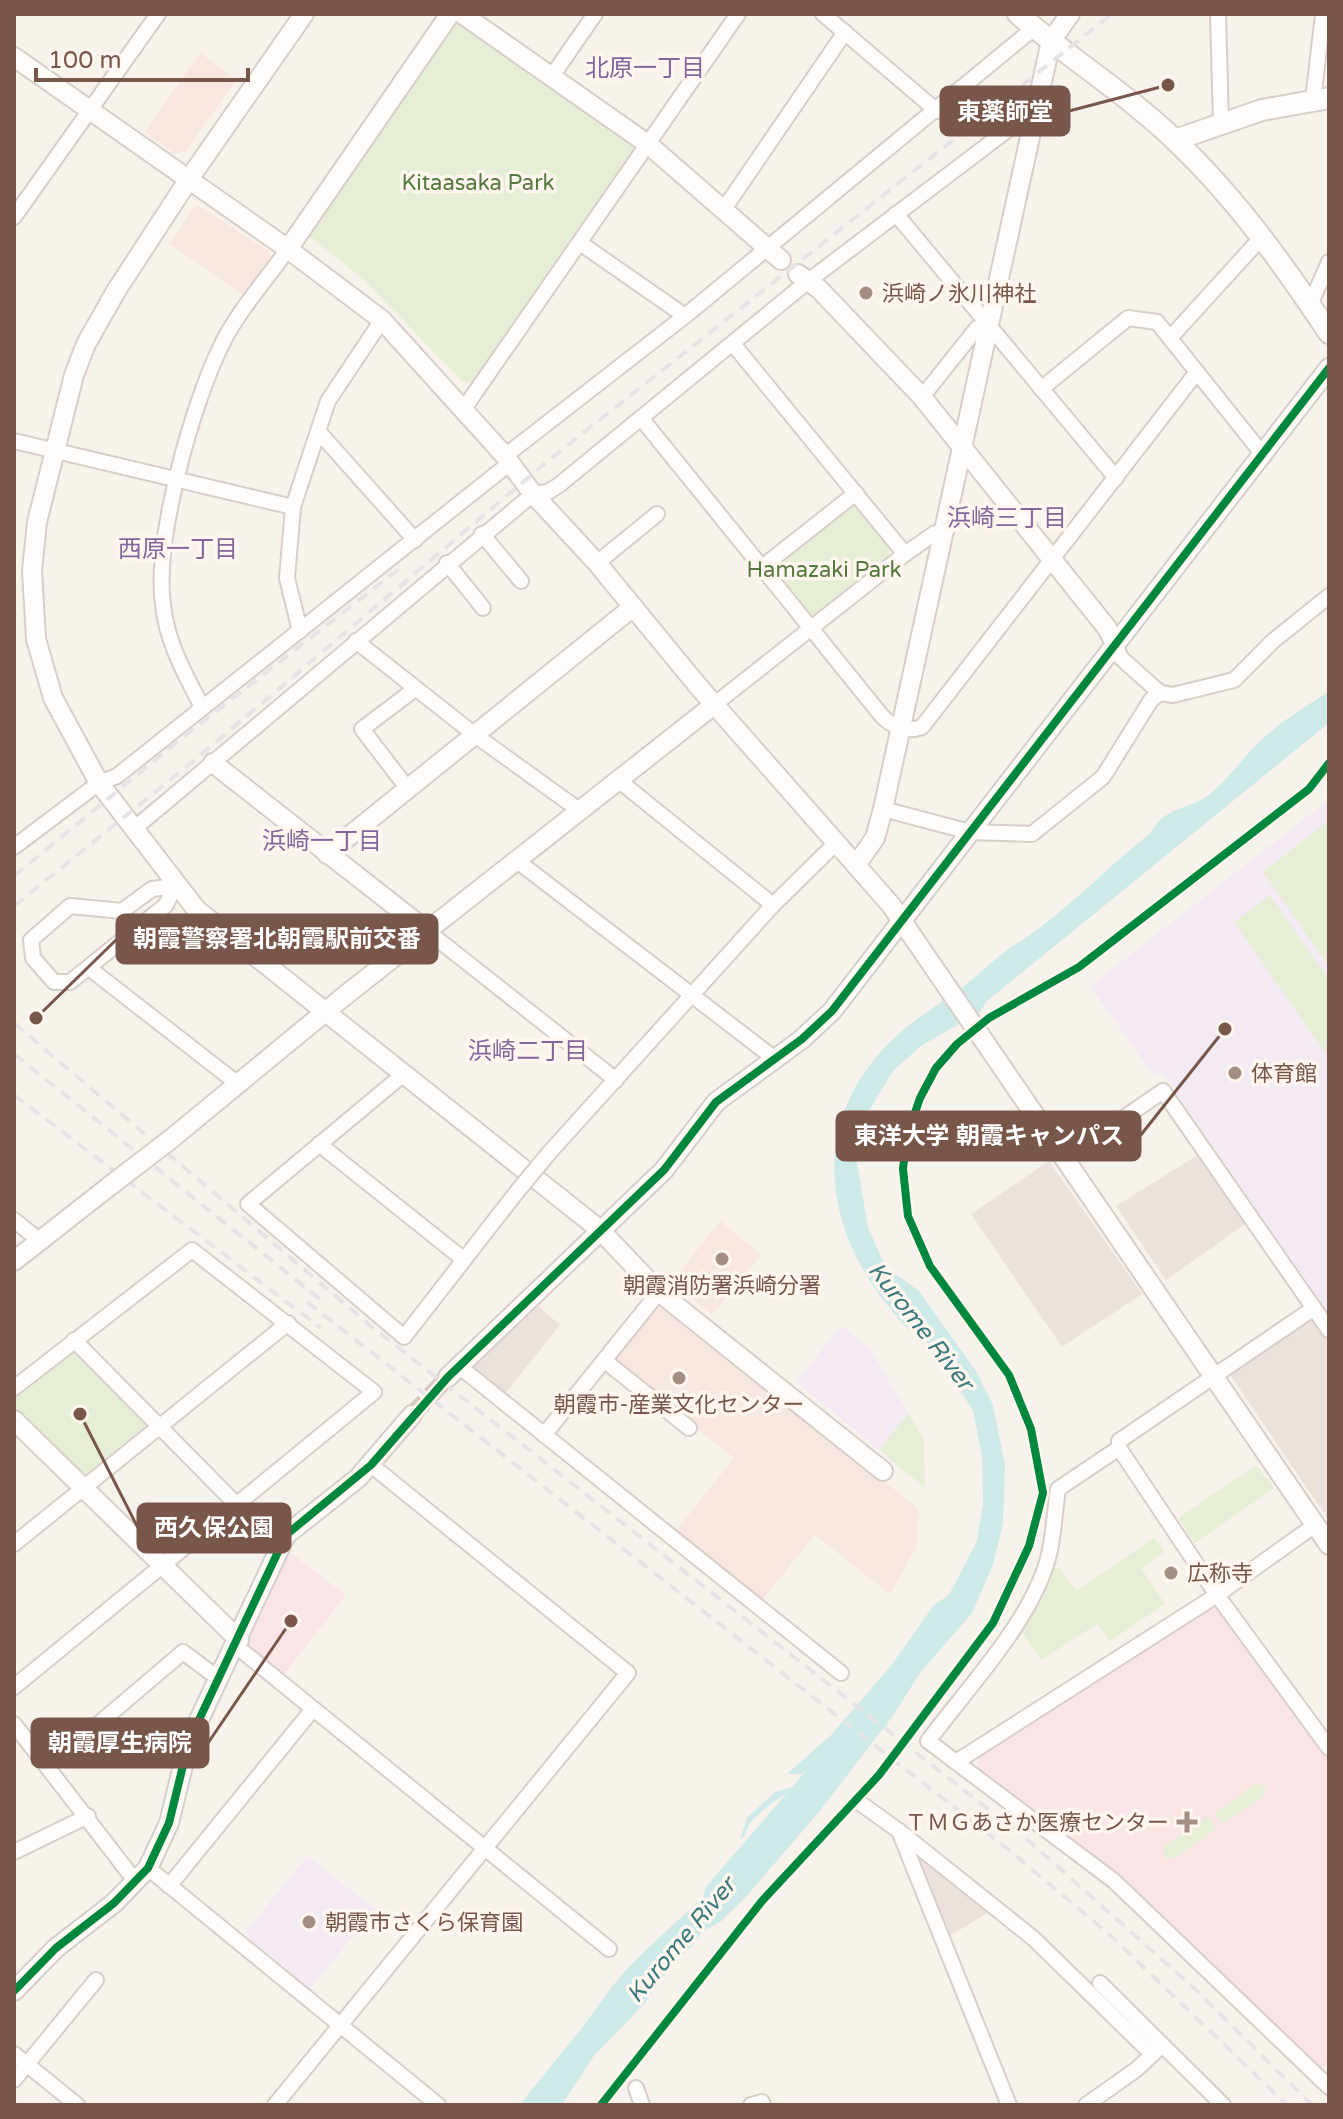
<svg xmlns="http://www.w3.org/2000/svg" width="1343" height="2119" viewBox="0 0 1343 2119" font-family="'Varela Round','Noto Sans JP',sans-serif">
  <rect width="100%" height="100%" fill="#f8f2ec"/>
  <g fill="#f8e6e0">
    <polygon points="200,53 237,79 185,152 174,153 145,132"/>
    <polygon points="199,206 269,251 271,260 245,296 170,244 193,208"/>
    <polygon points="720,1221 761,1255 712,1315 672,1282"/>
    <polygon points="659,1302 919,1509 916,1548 890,1594 815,1535 761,1601 675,1532 734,1458 611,1359"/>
  </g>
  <g fill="#ebe2dd">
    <polygon points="1201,1153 1247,1223 1166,1280 1116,1206"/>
    <polygon points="1049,1161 1142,1294 1062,1347 971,1214"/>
    <polygon points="538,1306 560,1325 504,1395 472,1367"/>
    <polygon points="1312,1316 1329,1342 1328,1519 1229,1373"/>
    <polygon points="918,1852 989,1912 948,1937 912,1854"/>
  </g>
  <g fill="#f4eaf4">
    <polygon points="1329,800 1329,1314 1162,1072 1154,1076 1090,986"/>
    <polygon points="841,1326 869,1348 908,1413 879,1450 796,1382"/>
    <polygon points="307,1856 375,1909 310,1989 244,1934"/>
  </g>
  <g fill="#fae5e6">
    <polygon points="288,1551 346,1595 281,1678 244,1647"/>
    <polygon points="1206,1606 1221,1607 1329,1761 1329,2063 1322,2068 1111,1872 977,1772 978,1754"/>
  </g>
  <g fill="#e6efd6">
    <polygon points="452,23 461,23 637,147 475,382 463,382 363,279 305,233"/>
    <polygon points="855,503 890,545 889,558 816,617 810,616 777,575 777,565"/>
    <polygon points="1329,820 1329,967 1263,872"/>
    <polygon points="1270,895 1329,980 1329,1058 1234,922"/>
    <polygon points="76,1351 145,1422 145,1431 90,1476 81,1474 14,1406 14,1396"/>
    <polygon points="908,1413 924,1440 925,1488 879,1450"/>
    <polygon points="1256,1465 1274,1488 1195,1543 1178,1518"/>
    <polygon points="1154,1538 1165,1552 1141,1568 1165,1604 1110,1641 1097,1624 1041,1660 1020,1630 1043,1592 1051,1568 1060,1568 1076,1591"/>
    <polygon points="1257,1783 1266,1787 1264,1797 1222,1824 1214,1813"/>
    <polygon points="1207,1817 1216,1829 1173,1859 1165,1858 1165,1845"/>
  </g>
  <path fill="#cdeae9" d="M1329 692V722L1324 727 987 1001 980 1012 921 1046 893 1071 864 1119 857 1162 868 1228 886 1267 919 1291 976 1371 993 1405 1005 1465 1003 1523 993 1565 972 1613 920 1673 892 1717 819 1812 743 1900 719 1923 703 1931 691 1947 672 1964 645 2003 593 2057 562 2105H520C543 2074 570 2045 593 2013 606 1995 618 1977 635 1961 665 1930 704 1900 731 1867L748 1869 781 1830 806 1791 792 1799 787 1793C779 1797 755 1816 750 1823 745 1830 748 1834 740 1840L747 1818 775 1792 800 1785 822 1766 824 1757 802 1774H787L831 1735 890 1667 934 1605 949 1595 977 1541 983 1503 982 1457 973 1410 920 1332H911C820 1240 799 1115 908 1026 926 1012 945 1000 963 987 982 972 999 954 1019 942 1067 912 1106 867 1151 833 1163 806 1192 810 1211 793 1229 778 1242 759 1258 743 1280 722 1304 707 1329 692Z"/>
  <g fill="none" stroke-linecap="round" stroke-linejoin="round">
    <polyline stroke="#cdeae9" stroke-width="26" points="717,1894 830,1763"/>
    <polyline stroke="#d8cbc4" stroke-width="18" stroke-dasharray="18 9" stroke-linecap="butt" points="412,1415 448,1377"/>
    <defs>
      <g id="minor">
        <polyline points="823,14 937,111"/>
        <polyline points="1218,14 1221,123"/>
        <polyline points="552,76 595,14"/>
        <polyline points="1313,100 1323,14"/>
        <polyline points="724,209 845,32"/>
        <polyline points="896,214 1116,478"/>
        <polyline points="14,217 158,14"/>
        <polyline points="580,243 685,316"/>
        <polyline points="1310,305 1329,262"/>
        <polyline points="1170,338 1262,237"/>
        <polyline points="733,344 905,554"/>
        <polyline points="1041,389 1128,318 1157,322 1264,456"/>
        <polyline points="922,397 977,328 991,325"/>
        <polyline points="463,410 738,14"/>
        <path d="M641 418 881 715C891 726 906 733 922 727L1197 372"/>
        <polyline points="318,431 415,540"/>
        <polyline points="14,441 293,507"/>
        <polyline points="505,456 685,316 1034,28"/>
        <polyline points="482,534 521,581"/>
        <polyline points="447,563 483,608"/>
        <polyline points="597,563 657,514"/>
        <polyline points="761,568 856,493"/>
        <polyline points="300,631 287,578 293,507 328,401 382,320"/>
        <polyline points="356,641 475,735 579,810"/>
        <polyline points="1115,644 1121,658 1160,693 1173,695 1234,680 1273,641 1329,596"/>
        <polyline points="715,704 905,554 935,533 946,532"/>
        <path d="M202 707C185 674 167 643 163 605 154 540 192 404 222 344 238 311 267 279 288 249"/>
        <polyline points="617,779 773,905"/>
        <polyline points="408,789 362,729 415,689"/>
        <polyline points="883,809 970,832 1032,834 1103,777 1151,700 1160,693"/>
        <polyline points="135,828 533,494 548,492 559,485 807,282 1039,106"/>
        <polyline points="14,847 99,783 117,776 510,463"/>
        <polyline points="516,860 775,1059"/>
        <polygon points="175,886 166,905 70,982 54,982 33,958 31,940 70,906 122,911 152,889"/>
        <polyline points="427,931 616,1080"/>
        <polyline points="89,968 238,1084"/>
        <polyline points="405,1073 248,1204 404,1337 516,1193"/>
        <polyline points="319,1144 463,1259"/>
        <polyline points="549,1153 773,905 836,843"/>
        <polyline points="1064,1159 1163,1091 1329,1330"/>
        <polyline points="14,1220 39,1240"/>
        <polyline points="1314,1308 1119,1441 1119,1448 1217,1595 1329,1748"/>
        <polyline points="74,1340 237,1505"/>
        <polyline points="605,1361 689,1428"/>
        <polyline points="460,1367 841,1673"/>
        <polyline points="14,1388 192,1250 374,1392 14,1687"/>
        <polyline points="544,1435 659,1292"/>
        <path d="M1119 1448 1058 1489C1055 1509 1054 1530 1050 1550 1036 1617 968 1687 928 1741L1114 1881 1329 2087"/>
        <polyline points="14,1544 288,1323"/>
        <polyline points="236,1646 609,1949"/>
        <polyline points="14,1724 136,1882"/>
        <polyline points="956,1762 1217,1595 1315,1525"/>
        <polyline points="49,1766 183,1652 219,1679"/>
        <polyline points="860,1803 899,1831 1009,2105"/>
        <polyline points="899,1831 1033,1938 1152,2054"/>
        <polyline points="14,1852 88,1816"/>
        <polyline points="148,1868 438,2105"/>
        <polyline points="169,1886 313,1709"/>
        <polyline points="1100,1983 1223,2105"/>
        <polyline points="14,2054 77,2105"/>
        <polyline points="14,2080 96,1980"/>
        <polyline points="636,2088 642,2105"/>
        <polyline points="275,2105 628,1673 371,1465"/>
        <polyline points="751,2105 762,2102 763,2105"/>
        <polyline points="1086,2105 1137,2069 1157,2050"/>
      </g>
      <g id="tertiary">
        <polyline points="304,14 189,179 116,291 86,344 74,375 37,522 32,571 36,639 53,698 99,783 196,909 599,1229 659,1292 883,1471"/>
        <polyline points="462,14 649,145 781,260"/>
        <polyline points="14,57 288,249 382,320 505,456 533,494 597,563 698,686 891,905 1329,1545"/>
        <polyline points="288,249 450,14"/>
        <polyline points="798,274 819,289 922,397 1107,628 1115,644"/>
        <polyline points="213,763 427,931"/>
        <polyline points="327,854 633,607"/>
        <polyline points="856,865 875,838 883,809 1051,41 1070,14"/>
        <polyline points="171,1139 342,998 715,704"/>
        <polyline points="14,1261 111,1185"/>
        <polyline points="448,1377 664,1170 716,1102 802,1039 832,1011 1329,368"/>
        <polyline points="14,1420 239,1640"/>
        <polyline points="14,1991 56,1948 114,1903 148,1868 169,1823 189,1741 286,1535 358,1478 412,1415"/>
      </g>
      <g id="secondary">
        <path d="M1018 14C1069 58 1127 94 1176 141 1236 198 1283 264 1329 333"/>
        <polyline points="1175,140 1262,110 1329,98"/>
      </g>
    </defs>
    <use href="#minor" stroke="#d7cec9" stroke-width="18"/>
    <use href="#tertiary" stroke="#d7cec9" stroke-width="22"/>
    <use href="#secondary" stroke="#d8cec8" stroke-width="24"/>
    <use href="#minor" stroke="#fefdfc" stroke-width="14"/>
    <use href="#tertiary" stroke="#fefdfc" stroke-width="18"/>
    <use href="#secondary" stroke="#fefdfc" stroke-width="20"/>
    <g stroke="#e5e3e5" stroke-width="4" stroke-dasharray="12 8" stroke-linecap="butt">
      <polyline points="14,876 182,738 404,565"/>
      <polyline points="14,906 191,763 549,460 1112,14"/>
      <polyline points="14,1023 372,1327 1029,1841 1196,1990 1312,2105"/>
      <polyline points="14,1054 326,1304"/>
      <polyline points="14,1095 321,1328"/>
      <polyline points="307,1302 1009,1850 1111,1936 1287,2105"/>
    </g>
    <defs>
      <polyline id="minor-bridge" points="516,1193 549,1153"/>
      <polyline id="tertiary-bridge" points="111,1185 171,1139"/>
    </defs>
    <use href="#minor-bridge" stroke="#d7cec9" stroke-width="18" stroke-linecap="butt"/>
    <use href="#tertiary-bridge" stroke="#d7cec9" stroke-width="22" stroke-linecap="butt"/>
    <use href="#minor-bridge" stroke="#fefdfc" stroke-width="14"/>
    <use href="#tertiary-bridge" stroke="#fefdfc" stroke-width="18"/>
    <defs>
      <g id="cycleway">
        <polyline points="14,1991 56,1948 114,1903 148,1868 169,1823 189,1741 286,1535 371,1465 448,1377 664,1170 716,1102 802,1039 832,1011 1329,368"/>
        <polyline points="601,2105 762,1901 879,1775 993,1623 1029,1546 1043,1493 1031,1429 1009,1375 930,1266 908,1216 903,1169 907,1136 920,1098 936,1068 957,1044 989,1018 1079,967 1309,789 1329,763"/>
      </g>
    </defs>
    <use href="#cycleway" stroke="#fff7ef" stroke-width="13"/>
    <use href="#cycleway" stroke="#00873e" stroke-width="8"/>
  </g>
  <g fill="#a58d83" stroke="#fff7ef" stroke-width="3">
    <circle cx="866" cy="293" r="8"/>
    <circle cx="1235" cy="1073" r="8"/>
    <circle cx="722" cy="1259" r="8"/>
    <circle cx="679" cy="1378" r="8"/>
    <circle cx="1171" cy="1573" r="8"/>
    <path d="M1183 1810h8v8h8v8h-8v8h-8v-8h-8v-8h8z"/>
    <circle cx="309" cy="1922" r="8"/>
  </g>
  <g text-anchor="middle" stroke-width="7" stroke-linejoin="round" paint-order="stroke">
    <g font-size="22" fill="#55793e" stroke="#fff7ef">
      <text x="478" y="190">Kitaasaka Park</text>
      <text x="824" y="577">Hamazaki Park</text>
    </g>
    <g font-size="22" fill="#79564a" stroke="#fff7ef" text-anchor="start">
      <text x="882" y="301">浜崎ノ氷川神社</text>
      <text x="1251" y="1081">体育館</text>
      <text x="722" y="1293" text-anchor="middle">朝霞消防署浜崎分署</text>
      <text x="679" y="1412" text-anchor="middle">朝霞市-産業文化センター</text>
      <text x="1187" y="1581">広称寺</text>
      <text x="1169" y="1830" text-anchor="end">ＴＭＧあさか医療センター</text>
      <text x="325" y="1930">朝霞市さくら保育園</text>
    </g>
    <g font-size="24" fill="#85669c" stroke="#fff7ef">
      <text x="645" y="76">北原一丁目</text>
      <text x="1007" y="526">浜崎三丁目</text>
      <text x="178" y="557">西原一丁目</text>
      <text x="322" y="849">浜崎一丁目</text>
      <text x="528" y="1059">浜崎二丁目</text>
    </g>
    <g font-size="24" font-style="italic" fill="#3c7a7e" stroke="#fff7ef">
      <text transform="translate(921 1326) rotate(52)" y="8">Kurome River</text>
      <text transform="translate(681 1940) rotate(-50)" y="8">Kurome River</text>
    </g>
  </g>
  <path fill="none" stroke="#79564a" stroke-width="3" d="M1168 85L1069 111M36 1018L117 939M1225 1029L1140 1136M80 1414L138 1528M291 1621L208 1743"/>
  <g fill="#79564a" stroke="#fff7ef" stroke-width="3">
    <circle cx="1168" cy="85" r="8"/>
    <circle cx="36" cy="1018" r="8"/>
    <circle cx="1225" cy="1029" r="8"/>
    <circle cx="80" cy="1414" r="8"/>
    <circle cx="291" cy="1621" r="8"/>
  </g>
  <g fill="#79564a" stroke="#79564a" stroke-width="3">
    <rect x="941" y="87" width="128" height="48" rx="8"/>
    <rect x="117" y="915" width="320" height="48" rx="8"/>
    <rect x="837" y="1112" width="303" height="48" rx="8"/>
    <rect x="138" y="1504" width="152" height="48" rx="8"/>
    <rect x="32" y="1719" width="176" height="48" rx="8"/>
  </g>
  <g font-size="24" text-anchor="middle" font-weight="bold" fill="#fff">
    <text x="1005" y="120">東薬師堂</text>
    <text x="277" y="947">朝霞警察署北朝霞駅前交番</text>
    <text x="989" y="1144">東洋大学 朝霞キャンパス</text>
    <text x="214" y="1536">西久保公園</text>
    <text x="120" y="1751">朝霞厚生病院</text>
  </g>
  <rect width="1343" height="2119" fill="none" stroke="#79564a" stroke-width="32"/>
  <path d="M36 68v12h212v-12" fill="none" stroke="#79564a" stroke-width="4"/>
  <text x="48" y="68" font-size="24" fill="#79564a" stroke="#fff7ef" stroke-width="6" paint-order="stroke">100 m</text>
</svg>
